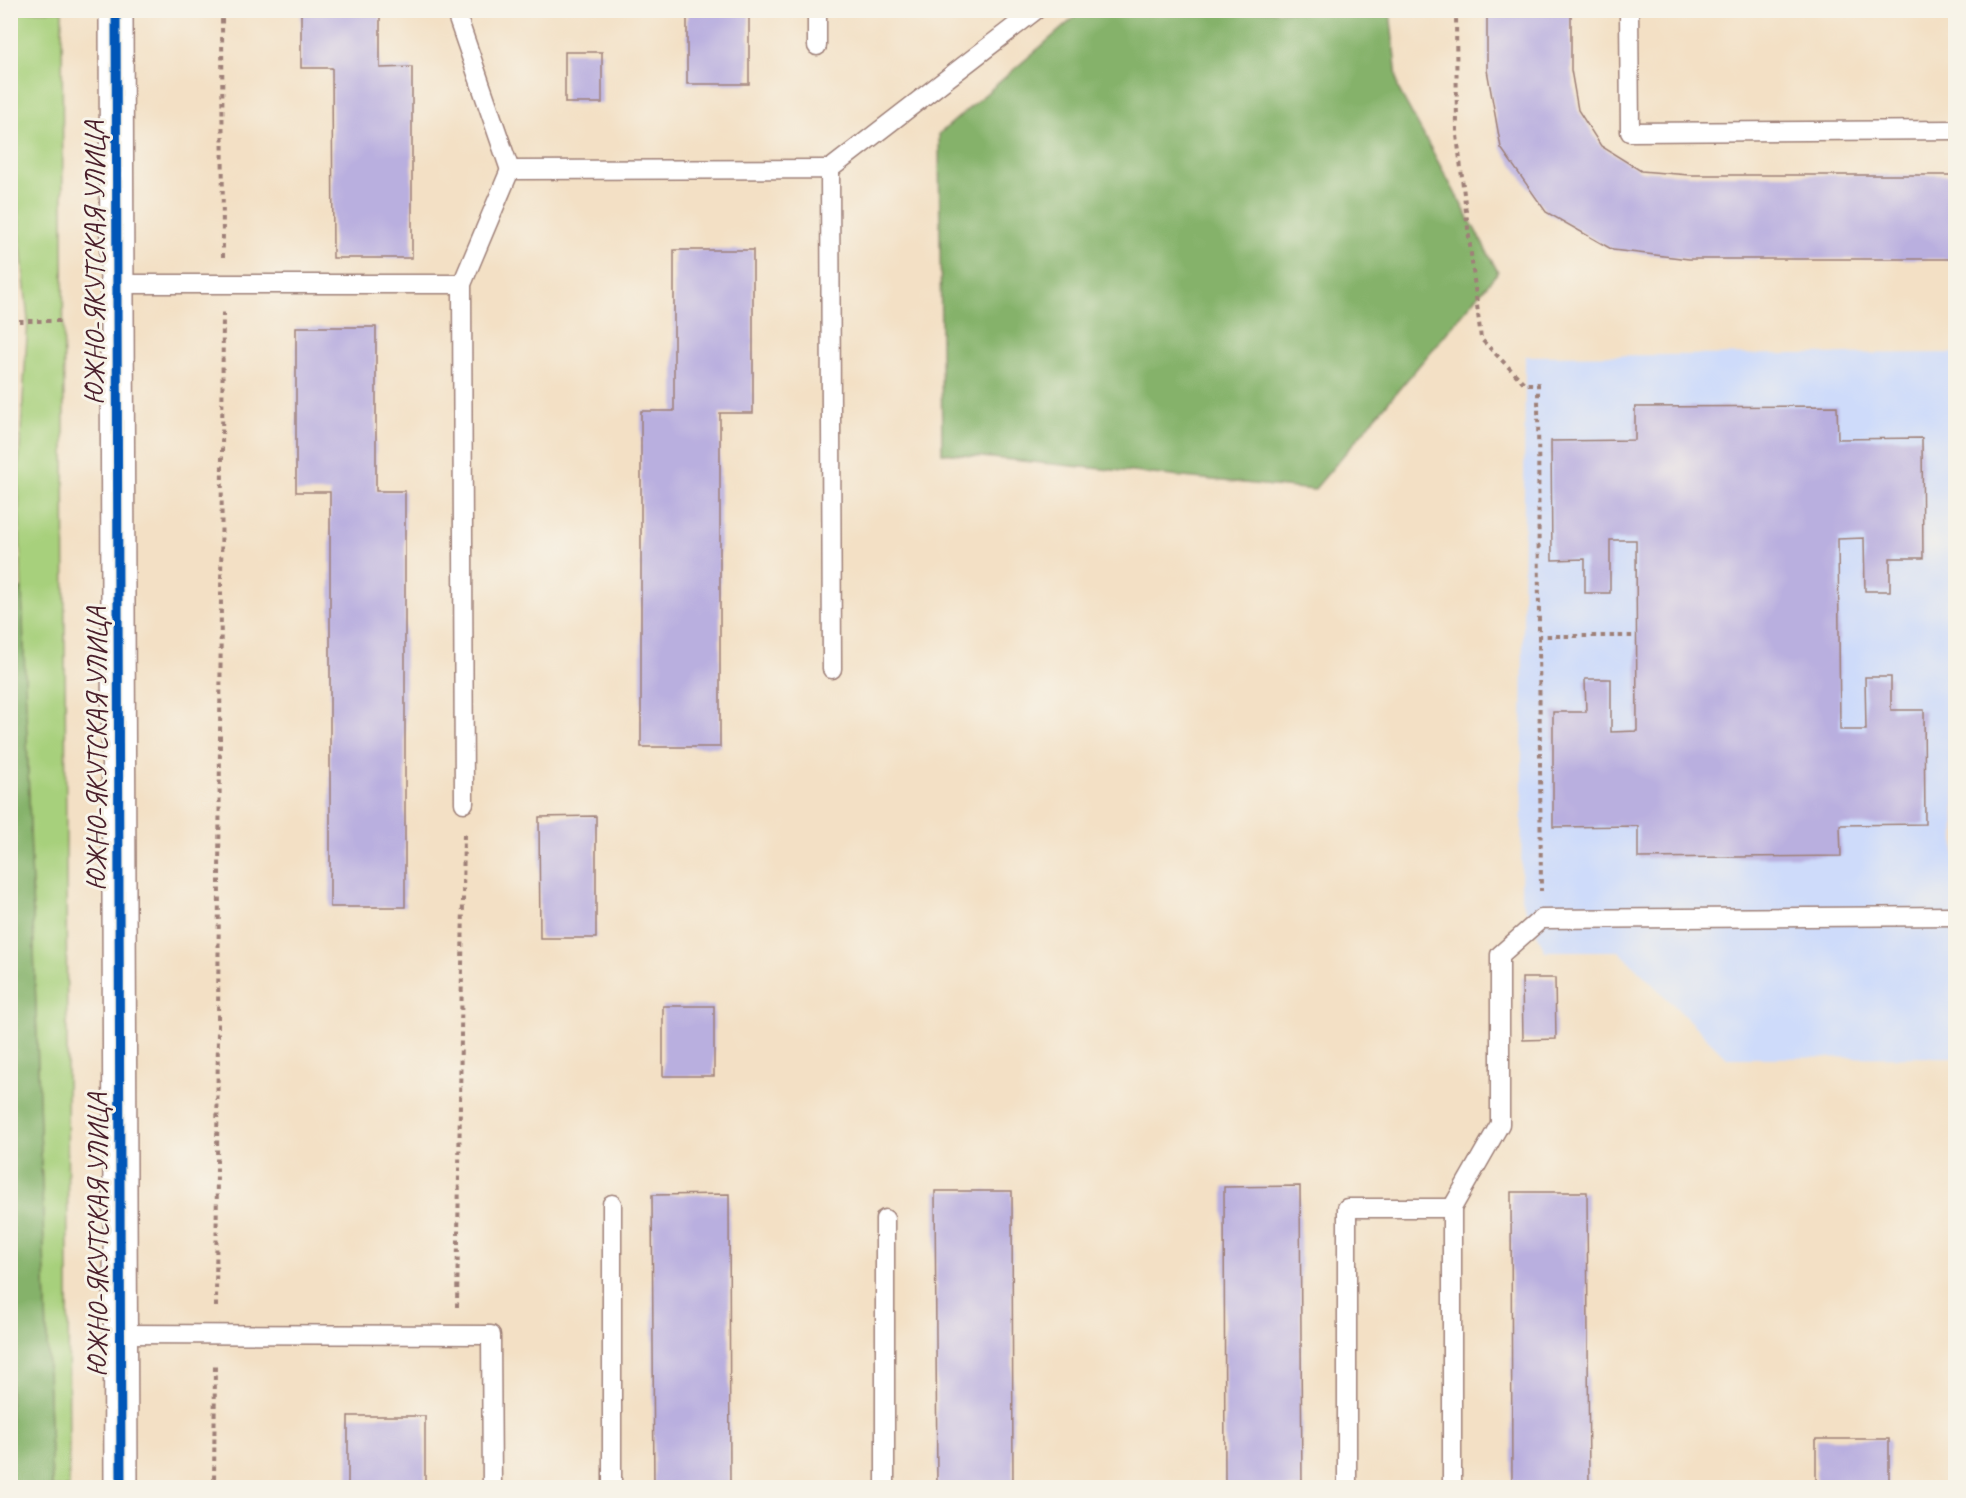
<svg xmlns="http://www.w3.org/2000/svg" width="1966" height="1498" viewBox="0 0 1966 1498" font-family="Caveat,sans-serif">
  <rect width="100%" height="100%" fill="#f7f3e8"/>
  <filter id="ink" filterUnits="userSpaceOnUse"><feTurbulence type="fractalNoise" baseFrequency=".0167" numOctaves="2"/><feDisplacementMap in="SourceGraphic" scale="12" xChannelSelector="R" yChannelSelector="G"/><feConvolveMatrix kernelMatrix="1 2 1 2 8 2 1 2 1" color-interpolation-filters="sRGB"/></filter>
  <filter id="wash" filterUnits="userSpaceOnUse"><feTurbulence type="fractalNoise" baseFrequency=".008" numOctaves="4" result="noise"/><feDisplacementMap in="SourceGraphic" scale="24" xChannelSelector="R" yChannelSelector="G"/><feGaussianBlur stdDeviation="1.35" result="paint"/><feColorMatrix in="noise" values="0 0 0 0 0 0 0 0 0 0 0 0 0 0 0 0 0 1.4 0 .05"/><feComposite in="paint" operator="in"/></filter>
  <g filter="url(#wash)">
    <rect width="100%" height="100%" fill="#f3e0c5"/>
    <polygon fill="#cedbfa" points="1955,353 1955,1057 1727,1058 1619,951 1545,951 1521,899 1525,356"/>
    <polygon fill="#a7d07b" stroke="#787853" stroke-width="1.5" points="12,11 62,11 69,1488 52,1487 18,477 28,321 11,139"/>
    <g fill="#85b26b" stroke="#68684b" stroke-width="1.5">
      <polygon points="1082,11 1390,11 1398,88 1498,272 1314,490 942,453 939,134"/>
      <polygon points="11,589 22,589 52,1488 10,1487"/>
    </g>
    <g id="blocks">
      <g fill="#b9afdf">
        <polygon points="301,10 380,10 380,68 412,67 412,258 333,258 332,68 301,68"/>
        <rect x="687" y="10" width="62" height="74"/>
        <polygon points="1487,10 1571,10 1571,70 1578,110 1601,146 1641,171 1689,175 1956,175 1956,259 1689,259 1613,250 1546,212 1501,148 1487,70"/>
        <rect x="565" y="52" width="37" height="51"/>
        <polygon points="674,250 753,250 753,413 720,413 720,747 641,747 641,411 674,411"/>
        <polygon points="296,327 376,327 376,491 405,491 405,907 330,907 330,492 296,492"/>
        <polygon points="1837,406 1838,439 1922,438 1923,558 1890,558 1890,591 1865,591 1864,538 1838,539 1840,730 1866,730 1865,677 1891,677 1891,710 1924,710 1925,824 1840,825 1841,856 1638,858 1638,826 1553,827 1553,712 1586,712 1585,679 1611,679 1611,732 1637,731 1636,540 1610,540 1610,593 1585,593 1585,559 1552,560 1551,441 1635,440 1635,407"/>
        <polygon points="596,816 596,938 540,938 539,817"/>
        <polygon points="1522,978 1555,978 1556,1039 1523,1040"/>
        <rect x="663" y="1006" width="51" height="70"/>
        <polygon points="1300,1186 1302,1488 1225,1488 1224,1187"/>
        <polygon points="935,1191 1012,1191 1013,1488 937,1488"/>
        <polygon points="1511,1192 1587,1192 1589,1488 1512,1488"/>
        <polygon points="729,1194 730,1488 654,1488 652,1195"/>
        <rect x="348" y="1416" width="77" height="72"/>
        <rect x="1816" y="1439" width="73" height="49"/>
      </g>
    </g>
  </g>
  <g filter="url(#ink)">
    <use href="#blocks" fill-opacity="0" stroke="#9e8078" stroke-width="1.5"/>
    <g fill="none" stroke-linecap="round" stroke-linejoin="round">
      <defs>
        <g id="service">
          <polyline points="455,10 510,170"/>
          <polyline points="817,10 817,46"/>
          <polyline points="1629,10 1630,132 1956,130"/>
          <polyline points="830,169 1036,10"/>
          <polyline points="117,284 462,284"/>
          <polyline points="464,803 462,284 510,170 830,169 832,669"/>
          <polyline points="1452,1208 1500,1124 1500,955 1541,919 1956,916"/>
          <polyline points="120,1334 491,1335 492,1488"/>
          <polyline points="612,1488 612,1204"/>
          <polyline points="885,1488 885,1219"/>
          <polyline points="1347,1488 1347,1208 1452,1208 1452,1488"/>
        </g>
        <polyline id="minor" points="116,10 121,1488"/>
      </defs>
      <use href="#service" stroke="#9e8078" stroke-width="21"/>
      <use href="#minor" stroke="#9e8078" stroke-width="36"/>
      <g stroke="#9e8078" stroke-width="4" stroke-dasharray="4.5 4.5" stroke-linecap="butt">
        <polyline points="222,10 223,257"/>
        <polyline points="1456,10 1457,135 1481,339 1525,384 1538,384 1539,636 1637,636"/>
        <polyline points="10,321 63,321"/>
        <polyline points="1539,636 1541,891"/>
        <polyline points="216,1307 223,312"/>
        <polyline points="457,1307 464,832"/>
        <polyline points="214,1488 215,1362"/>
      </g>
      <use href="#service" stroke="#fff" stroke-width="18"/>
      <use href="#minor" stroke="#fff" stroke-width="33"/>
      <defs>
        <polyline id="cycleway" points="116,10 121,1488"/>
      </defs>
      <use href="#cycleway" stroke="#f7f3e8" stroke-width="13"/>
      <use href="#cycleway" stroke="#0057b8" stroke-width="9"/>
    </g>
  </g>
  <g text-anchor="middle" stroke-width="6" stroke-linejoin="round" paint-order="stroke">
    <g font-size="28" fill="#4a1f2b" stroke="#f7f3e8">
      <text transform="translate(94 263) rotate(-90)" y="10">ЮЖНО-ЯКУТСКАЯ УЛИЦА</text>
      <text transform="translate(96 749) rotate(-90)" y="10">ЮЖНО-ЯКУТСКАЯ УЛИЦА</text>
      <text transform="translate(97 1235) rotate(-90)" y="10">ЮЖНО-ЯКУТСКАЯ УЛИЦА</text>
    </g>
  </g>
  <rect width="1966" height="1498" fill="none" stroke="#f7f3e8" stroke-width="36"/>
</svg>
